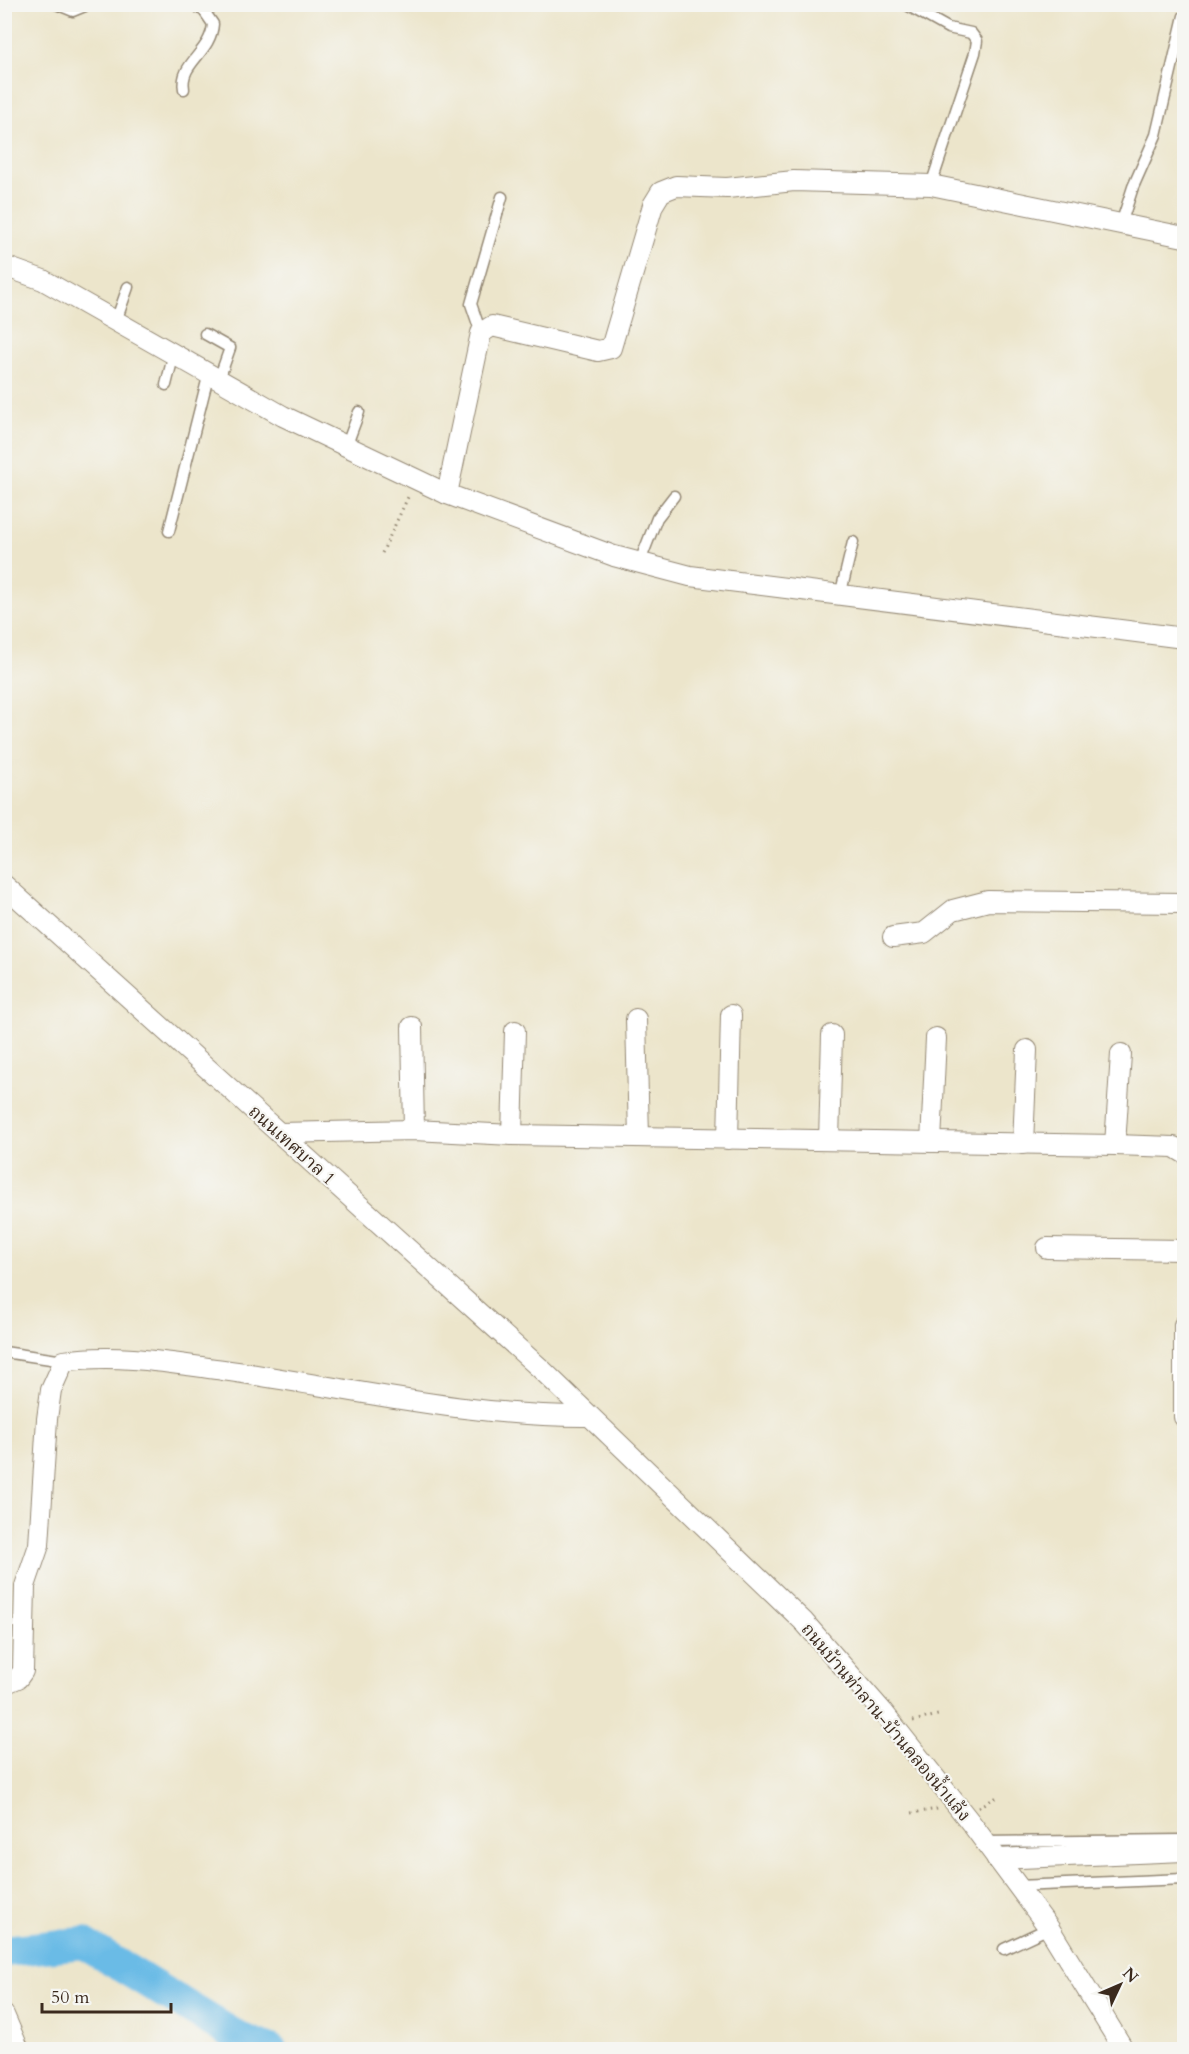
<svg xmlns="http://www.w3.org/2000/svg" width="1189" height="2054" viewBox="0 0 1189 2054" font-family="Cardo,'Noto Serif Thai',serif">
  <rect width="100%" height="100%" fill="#f6f6f2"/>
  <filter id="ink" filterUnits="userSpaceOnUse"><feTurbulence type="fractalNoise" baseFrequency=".0167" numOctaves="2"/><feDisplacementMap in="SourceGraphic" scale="12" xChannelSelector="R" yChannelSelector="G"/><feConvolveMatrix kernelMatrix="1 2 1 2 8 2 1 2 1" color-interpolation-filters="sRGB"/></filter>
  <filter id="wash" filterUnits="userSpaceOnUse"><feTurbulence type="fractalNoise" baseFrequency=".008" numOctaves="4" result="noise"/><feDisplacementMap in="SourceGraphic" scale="24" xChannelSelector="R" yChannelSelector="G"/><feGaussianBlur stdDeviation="1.35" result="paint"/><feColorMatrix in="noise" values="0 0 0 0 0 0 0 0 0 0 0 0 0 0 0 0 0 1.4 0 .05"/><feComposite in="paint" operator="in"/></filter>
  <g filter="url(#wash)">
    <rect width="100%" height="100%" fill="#ece5cb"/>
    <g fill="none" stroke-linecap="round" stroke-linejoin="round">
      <polyline stroke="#6bbbe6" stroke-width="32" points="4,1951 83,1943 239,2038 271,2050"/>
    </g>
  </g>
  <g filter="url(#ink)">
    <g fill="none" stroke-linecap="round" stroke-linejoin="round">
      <defs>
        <g id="service">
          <polyline points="56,4 73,11 90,4"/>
          <polyline points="905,4 948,28 971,33 977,41 975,53 931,185"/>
          <path d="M184 89C179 63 211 53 213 24L204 11 192 4"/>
          <polyline points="1121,224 1133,187 1156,135 1184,16"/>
          <polyline points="116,321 128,287"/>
          <polyline points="481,333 471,304 502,197"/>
          <polyline points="205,334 230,348 219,379"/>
          <polyline points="166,385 174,353"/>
          <polyline points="346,447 359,412"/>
          <polyline points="169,531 209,373"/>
          <polyline points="639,564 657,518 674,496"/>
          <polyline points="840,596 853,542"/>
          <polyline points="4,1352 64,1361"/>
          <polyline points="985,1842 1184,1840"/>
          <polyline points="1018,1886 1184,1879"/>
          <polyline points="1004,1949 1049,1928"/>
        </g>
        <g id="minor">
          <polyline points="4,266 43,280 283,416 447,494 614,556 690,576 1184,638"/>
          <polyline points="447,494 481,333 492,326 598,351 611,348 653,205 661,192 676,186 727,188 794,181 931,185 1184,237"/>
          <polyline points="4,885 541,1369 804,1622 883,1712 971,1823 1049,1928 1124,2050"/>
          <polyline points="893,937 924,933 953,910 988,901 1184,903"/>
          <polyline points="636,1019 639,1137"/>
          <polyline points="412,1027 414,1130"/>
          <polyline points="280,1133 414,1130 512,1135 1115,1145 1174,1147 1184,1153"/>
          <polyline points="512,1135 515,1031"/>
          <polyline points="728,1139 731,1015"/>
          <polyline points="829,1140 832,1035"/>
          <polyline points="931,1142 936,1038"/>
          <polyline points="1023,1144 1027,1050"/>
          <polyline points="1115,1145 1121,1054"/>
          <polyline points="1047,1248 1184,1250"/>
          <polyline points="1184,1325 1184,1417"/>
          <path d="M4 1684 18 1678 23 1671 25 1586 39 1545 47 1419 51 1390 64 1361C116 1353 171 1363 223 1370 344 1387 465 1417 588 1416"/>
          <polyline points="997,1859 1184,1851"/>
          <polyline points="4,2015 19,2050"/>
        </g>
      </defs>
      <use href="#service" stroke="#948874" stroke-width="13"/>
      <use href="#minor" stroke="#948874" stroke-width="22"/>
      <g stroke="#948874" stroke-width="3" stroke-dasharray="1.5 4.5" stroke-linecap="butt">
        <polyline points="382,553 409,495"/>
        <polyline points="913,1721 942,1714"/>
        <polyline points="979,1807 999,1796"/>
        <polyline points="912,1813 938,1809"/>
      </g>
      <use href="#service" stroke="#fff" stroke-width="10"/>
      <use href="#minor" stroke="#fff" stroke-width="20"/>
    </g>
  </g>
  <g text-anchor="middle" stroke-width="4.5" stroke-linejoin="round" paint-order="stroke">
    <g font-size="18" fill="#3b2a1e" stroke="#f6f6f2">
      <text transform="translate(292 1145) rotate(42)" y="6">ถนนเทศบาล 1</text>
      <text transform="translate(886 1722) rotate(50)" y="6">ถนนบ้านท่าลาน-บ้านคลองน้ำแล้ง</text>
    </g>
  </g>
  <rect width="1189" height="2054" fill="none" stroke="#f6f6f2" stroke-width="24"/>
  <g transform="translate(1120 1985) rotate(46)" stroke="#f6f6f2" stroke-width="4.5" paint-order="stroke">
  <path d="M0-4.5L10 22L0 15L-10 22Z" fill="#3b2a1e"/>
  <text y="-9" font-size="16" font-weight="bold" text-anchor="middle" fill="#3b2a1e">N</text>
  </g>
  <path d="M42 2003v9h129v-9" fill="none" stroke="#3b2a1e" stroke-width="3"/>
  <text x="51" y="2003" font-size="18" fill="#3b2a1e" stroke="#f6f6f2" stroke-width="4.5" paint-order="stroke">50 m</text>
</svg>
